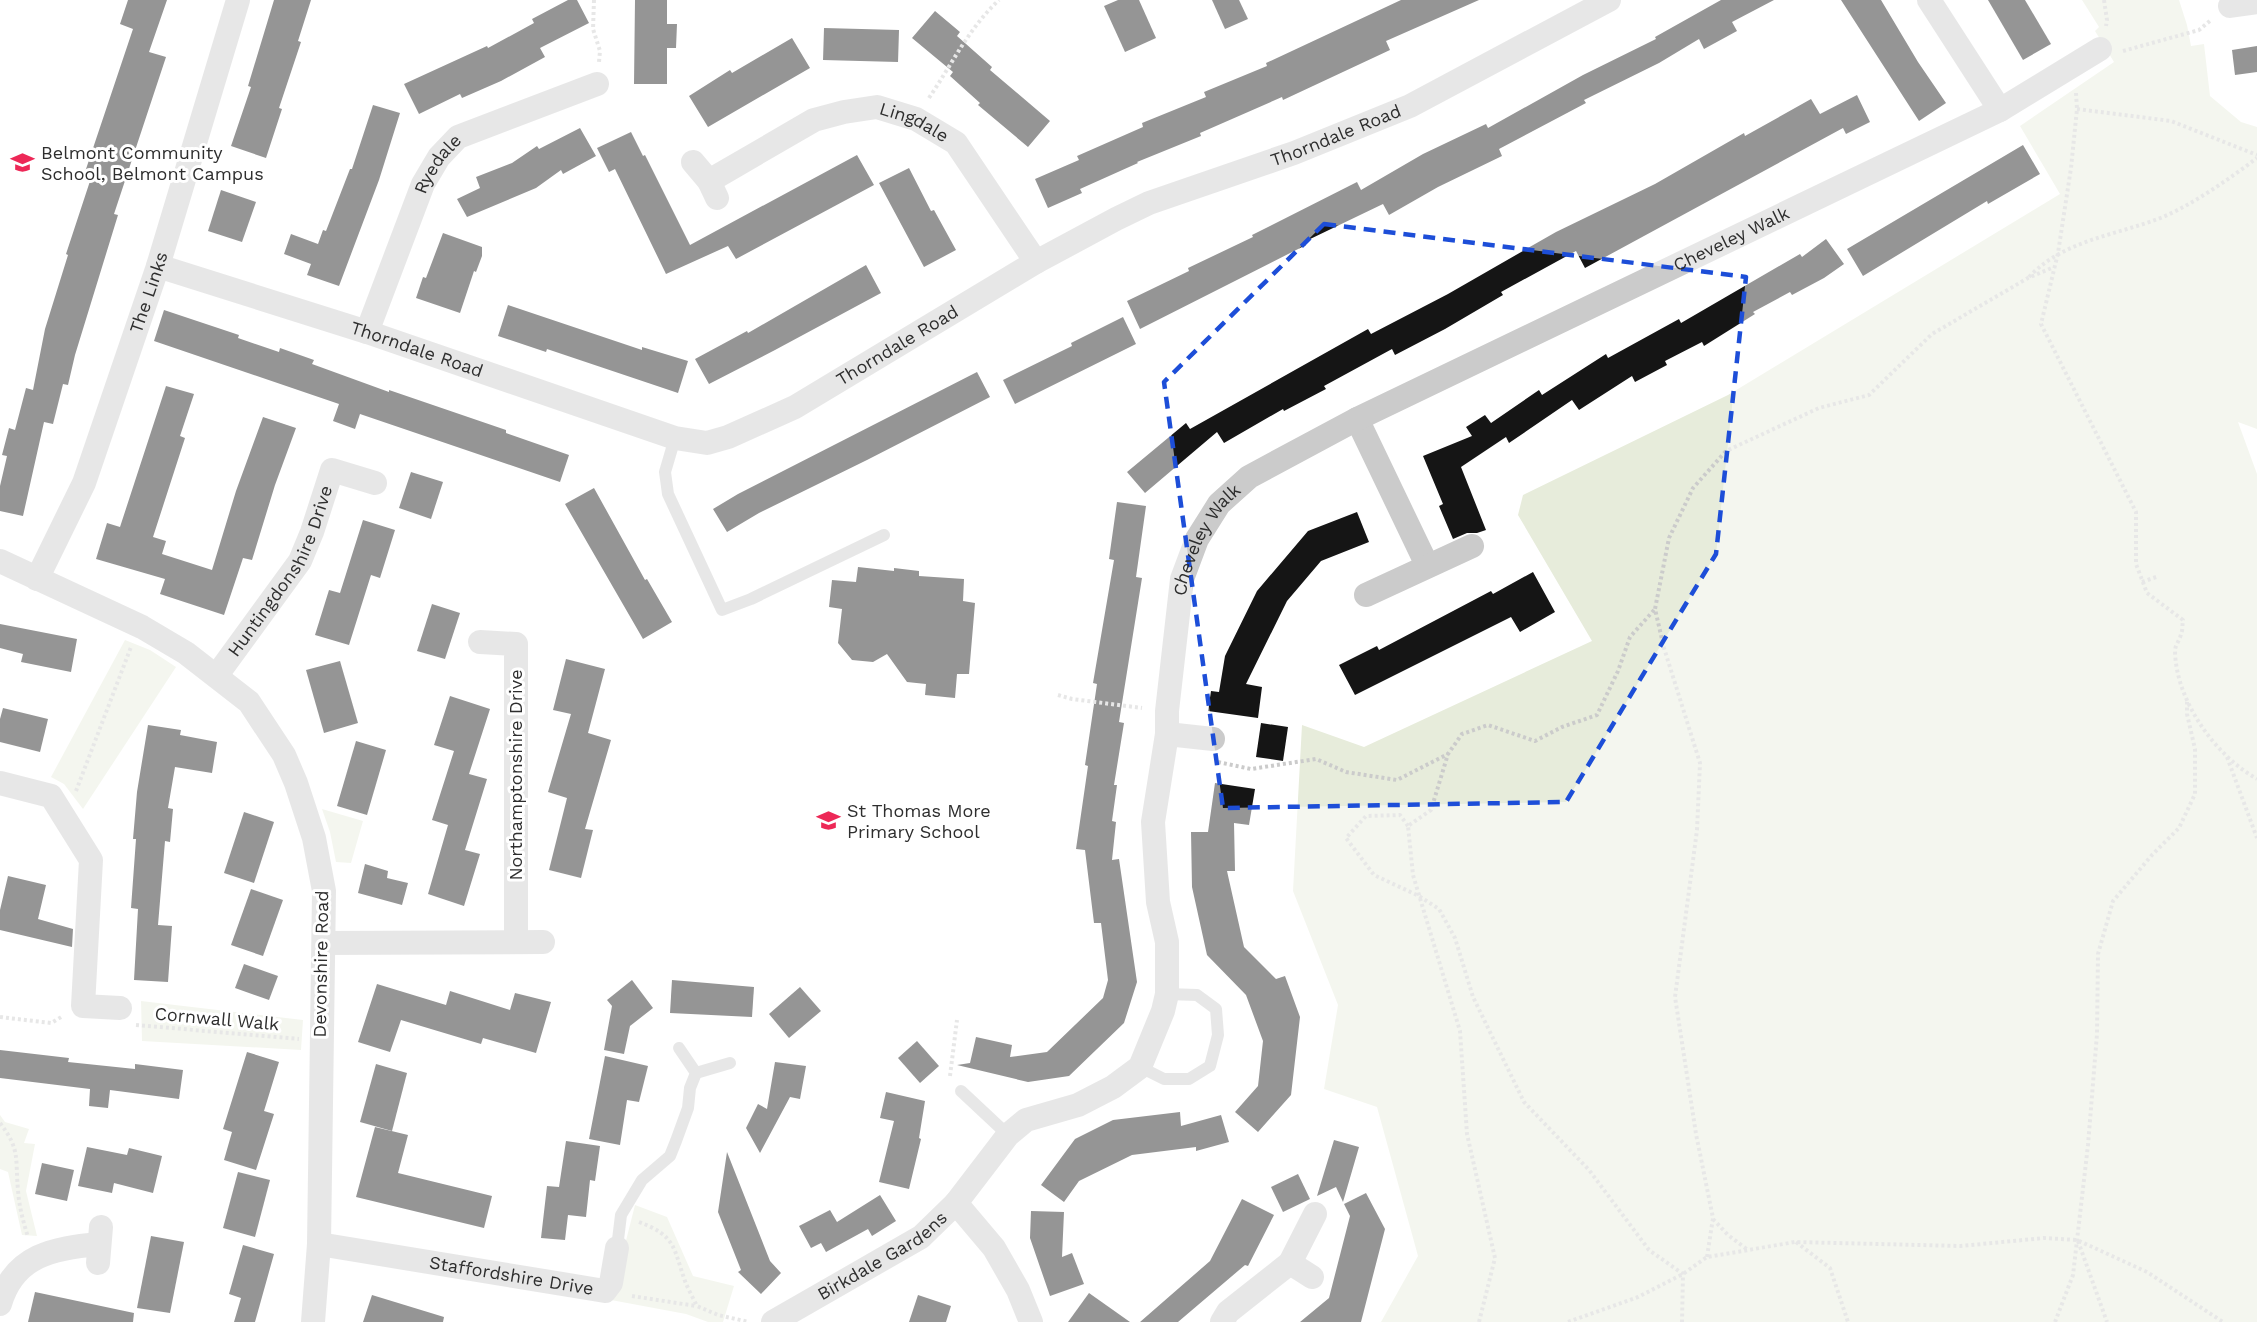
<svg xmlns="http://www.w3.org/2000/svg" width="2257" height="1322" viewBox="0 0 2257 1322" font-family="'Work Sans',sans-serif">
  <rect width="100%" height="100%" fill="#fff"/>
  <g fill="#e7ecdb">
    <polygon points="2082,0 2179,0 2187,25 2191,46 2204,44 2210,96 2241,122 2257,127 2257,429 2238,422 2257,474 2257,1322 1381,1322 1418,1256 1377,1107 1324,1089 1338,1005 1293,891 1302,725 1364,747 1592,641 1518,515 1523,495 1728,395 2060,194 2020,126 2114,62 2095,31 2099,27"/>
    <polygon points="125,640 150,650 176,667 83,809 64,784 51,777"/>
    <polygon points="322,809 363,821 351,863 336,862 330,832"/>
    <polygon points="141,1001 303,1020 301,1050 142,1041"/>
    <polygon points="0,1115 5,1122 29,1129 24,1143 35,1144 26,1191 37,1236 22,1235 8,1172 0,1169"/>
    <polygon points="635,1205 667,1217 693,1276 734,1286 723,1322 708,1322 686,1314 611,1300"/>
  </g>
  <g fill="#151515">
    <polygon points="128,0 167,0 149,52 166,57 114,214 118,215 75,355 68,385 63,384 53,424 44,422 23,516 0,511 0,486 7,456 2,455 9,428 15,430 26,388 33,390 45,329 68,255 66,254 92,175 85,172 133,29 120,24"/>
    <polygon points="274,0 311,0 298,41 301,42 279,108 282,109 266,158 231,146 251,87 248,86"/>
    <polygon points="568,0 577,0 589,23 540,48 545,57 501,81 462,98 460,94 419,114 404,84 487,46 488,48 534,23 532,19"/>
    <polygon points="635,0 667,0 667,24 677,24 676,48 667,48 667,84 634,84"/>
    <polygon points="1118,0 1139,0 1156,38 1125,52 1104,6"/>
    <polygon points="1212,0 1239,0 1248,19 1225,29"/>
    <polygon points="1401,0 1479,0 1386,41 1390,50 1283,100 1282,97 1200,133 1201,136 1137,162 1138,163 1080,189 1082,193 1048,208 1035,179 1079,160 1077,156 1143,127 1142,123 1206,97 1204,92 1267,66 1266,63"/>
    <polygon points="1721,0 1774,0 1732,22 1737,31 1704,49 1699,39 1659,63 1584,100 1586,103 1499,149 1502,156 1438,187 1389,215 1383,204 1306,241 1306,245 1140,329 1127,301 1189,271 1188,268 1253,237 1252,235 1357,182 1361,190 1423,154 1486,124 1488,128 1583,75 1656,39 1655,37"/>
    <polygon points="1841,0 1881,0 1918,62 1946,103 1919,121"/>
    <polygon points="1988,0 2025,0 2051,44 2023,60"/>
    <polygon points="935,11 960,32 957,36 992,67 990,70 1050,121 1028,147 978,105 980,103 950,76 953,72 912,38"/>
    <polygon points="824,28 899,30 898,62 823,60"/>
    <polygon points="792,38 810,68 708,127 689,96 730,70 732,73"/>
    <polygon points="2257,46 2257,72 2235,75 2232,50"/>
    <polygon points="1857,95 1870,122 1846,134 1843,128 1585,268 1576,251 1501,292 1503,295 1445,329 1395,355 1392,349 1324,386 1326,389 1284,411 1283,409 1224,443 1217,432 1145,493 1127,472 1186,423 1190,429 1368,329 1371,334 1448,294 1556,232 1655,184 1744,133 1745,136 1811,99 1820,114"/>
    <polygon points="373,105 400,113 379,180 339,286 307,275 311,264 284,254 291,234 318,244 323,230 326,231 350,169 352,169"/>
    <polygon points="580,128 596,156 563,174 561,170 536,188 467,217 457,199 480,188 476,177 512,163 537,146 539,149"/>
    <polygon points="631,132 643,156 645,155 690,245 857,155 874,185 736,259 728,246 666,274 615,169 609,172 597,148"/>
    <polygon points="2023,145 2040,174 1988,204 1987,201 1863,276 1847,249"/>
    <polygon points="909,168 931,211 934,210 956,250 924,267 879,183"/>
    <polygon points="221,190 256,202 242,242 208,231"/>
    <polygon points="443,233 482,247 482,256 476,272 474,271 460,313 416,298 423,277 426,278"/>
    <polygon points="1826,239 1844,264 1824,278 1792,295 1790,292 1753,312 1755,314 1704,346 1702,342 1665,361 1667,365 1635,382 1632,376 1579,410 1572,400 1509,443 1506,437 1461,467 1486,530 1477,533 1467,533 1453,539 1439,506 1443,504 1423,456 1472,436 1466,427 1485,415 1491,423 1539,390 1542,395 1606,354 1608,358 1679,319 1681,323 1800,254 1802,257"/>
    <polygon points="866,265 881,293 775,350 709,384 695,359 747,331 748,333"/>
    <polygon points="508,305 642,350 642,347 688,361 678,393 547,349 546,352 498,336"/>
    <polygon points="164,310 239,335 238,338 279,352 280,348 314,360 312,364 389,392 389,390 506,430 506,433 569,455 560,482 360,414 355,429 333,421 339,404 154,341"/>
    <polygon points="1123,317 1136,344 1015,404 1003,380 1072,346 1071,343"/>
    <polygon points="977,372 990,397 867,460 759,513 727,532 713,509 738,494"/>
    <polygon points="166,386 194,394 180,436 185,438 153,537 166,541 162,554 212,570 236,491 263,417 296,428 275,485 252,560 243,558 224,615 160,594 165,579 96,559 107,523 120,527"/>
    <polygon points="411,472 443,482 431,519 399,508"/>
    <polygon points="594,488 645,580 647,579 672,622 643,639 565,504"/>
    <polygon points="1117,502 1146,506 1136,577 1142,578 1119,722 1124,723 1114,785 1117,785 1112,821 1116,822 1112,860 1119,859 1137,982 1124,1023 1069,1076 1028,1082 957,1065 970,1063 976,1037 1012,1045 1010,1057 1047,1052 1103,998 1108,980 1101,923 1094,923 1085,850 1076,849 1088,766 1085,765 1097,684 1093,683 1114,560 1109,559"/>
    <polygon points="1357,512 1369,542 1321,561 1287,601 1246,684 1262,687 1258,718 1208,711 1211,691 1219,692 1225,656 1257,591 1308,531"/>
    <polygon points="363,520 395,530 380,578 371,575 349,645 315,635 329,590 340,593"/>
    <polygon points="858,567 894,571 894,568 919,571 919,576 964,579 963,601 975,603 969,674 957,674 955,698 925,695 926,684 907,682 887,654 873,662 852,660 838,643 842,609 829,607 832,580 856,582"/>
    <polygon points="1533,572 1555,612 1520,632 1511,617 1355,695 1339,665 1377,646 1379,650 1491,591 1493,594"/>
    <polygon points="432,604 460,613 445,659 417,651"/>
    <polygon points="0,624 77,639 71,672 21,662 23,654 0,648"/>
    <polygon points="566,659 605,669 588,733 611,740 585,829 593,830 581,878 549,870 567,798 548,792 571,714 553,710"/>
    <polygon points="340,661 358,723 324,733 306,670"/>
    <polygon points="450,696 490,709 469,774 487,779 465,850 480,854 464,906 428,894 448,825 432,820 454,751 434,745"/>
    <polygon points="3,708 48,719 40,752 0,742 0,719"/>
    <polygon points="1261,723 1288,727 1283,761 1256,757"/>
    <polygon points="148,725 181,730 180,735 217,742 212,773 175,767 168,808 173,809 170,842 165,841 158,925 172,926 168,982 134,980 138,909 131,908 136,839 133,839 137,792"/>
    <polygon points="356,741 386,750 367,815 337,806"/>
    <polygon points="1215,783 1255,789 1249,825 1234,823 1235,871 1227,871 1244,947 1276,979 1285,976 1300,1017 1291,1095 1258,1132 1235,1112 1258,1086 1263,1041 1246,995 1207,955 1192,887 1191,832 1208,832"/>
    <polygon points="244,812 274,822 254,883 224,873"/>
    <polygon points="365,864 388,871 387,878 408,883 402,905 358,893"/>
    <polygon points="8,876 46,885 38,919 73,929 72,947 0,930 0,910"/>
    <polygon points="251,889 283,900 263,956 231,945"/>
    <polygon points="244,964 278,976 269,1000 235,988"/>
    <polygon points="632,980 653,1008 630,1026 624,1054 604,1050 612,1006 607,1000"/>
    <polygon points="672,980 754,987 752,1017 670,1013"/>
    <polygon points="377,984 446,1005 450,991 510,1010 515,993 551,1002 536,1053 483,1038 481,1044 401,1020 390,1052 358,1042"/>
    <polygon points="800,987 821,1011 789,1038 769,1014"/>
    <polygon points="917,1041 939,1066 920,1083 898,1058"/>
    <polygon points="0,1050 69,1058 68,1062 135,1069 135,1064 183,1070 179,1099 110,1090 108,1108 89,1106 90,1089 0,1078"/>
    <polygon points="247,1052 279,1062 264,1111 274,1114 256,1170 224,1160 232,1132 223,1129"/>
    <polygon points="605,1056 648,1066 639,1102 627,1100 620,1145 589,1139"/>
    <polygon points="775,1062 806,1066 800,1099 790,1097 760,1153 746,1128 758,1104 767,1109"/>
    <polygon points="376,1064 407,1073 392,1131 360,1122"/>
    <polygon points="886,1092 925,1101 919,1138 921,1139 909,1189 879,1182 894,1121 880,1118"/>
    <polygon points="1180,1112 1181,1126 1221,1115 1229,1142 1196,1151 1196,1147 1132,1155 1079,1181 1064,1202 1041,1185 1075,1139 1113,1120"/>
    <polygon points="375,1127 408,1135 398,1173 492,1196 484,1228 356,1197"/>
    <polygon points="1334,1140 1359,1147 1343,1202 1336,1187 1317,1196"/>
    <polygon points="566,1141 600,1146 595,1181 590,1180 586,1217 568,1215 565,1240 541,1238 547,1186 559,1187"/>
    <polygon points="87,1147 127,1155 129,1148 162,1156 153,1193 114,1183 112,1193 78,1186"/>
    <polygon points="727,1152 770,1261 781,1273 761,1294 738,1272 741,1270 718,1212"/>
    <polygon points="42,1163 74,1170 67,1201 35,1194"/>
    <polygon points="238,1172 270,1180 255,1237 223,1228"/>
    <polygon points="1298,1174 1310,1199 1283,1212 1271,1187"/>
    <polygon points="1366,1193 1385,1229 1361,1322 1300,1322 1329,1298 1350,1216 1344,1204"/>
    <polygon points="880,1195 896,1221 872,1236 868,1229 826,1252 821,1243 811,1248 799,1226 830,1210 837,1222"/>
    <polygon points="1242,1199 1274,1215 1248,1266 1245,1265 1178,1322 1140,1322 1210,1261"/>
    <polygon points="1031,1211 1064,1212 1062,1257 1072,1253 1084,1284 1050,1296 1030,1238"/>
    <polygon points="151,1236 184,1242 170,1313 137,1308"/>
    <polygon points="243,1245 274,1254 255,1322 234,1322 241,1298 229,1294"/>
    <polygon points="35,1292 134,1313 133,1322 28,1322"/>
    <polygon points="1089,1293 1130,1322 1068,1322"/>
    <polygon points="372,1295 444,1317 443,1322 363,1322"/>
    <polygon points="918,1295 951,1306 946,1322 909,1322"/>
  </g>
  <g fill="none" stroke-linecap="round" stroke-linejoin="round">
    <g stroke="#cbcbcb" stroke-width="4" stroke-dasharray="3 3" stroke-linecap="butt">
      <polyline points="594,0 593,29 600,51 599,62"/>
      <polyline points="2104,0 2107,20 2106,26"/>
      <polyline points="2123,51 2199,30 2211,20"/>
      <path d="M2076 93 2077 109 2071 168 2058 253 2041 324 2136 512V564L2147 593 2183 620C2182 625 2183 630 2181 634 2180 640 2175 645 2175 651 2176 701 2215 755 2257 779"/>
      <path d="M929 98C952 64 969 28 999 0"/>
      <polyline points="2077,109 2171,121 2257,155"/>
      <path d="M2029 277C2063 240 2118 235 2163 217 2195 203 2229 179 2257 158"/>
      <polyline points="2142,582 2159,576"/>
      <polyline points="1058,695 1072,699 1142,708"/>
      <polyline points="2227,757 2257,838"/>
      <polyline points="1218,762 1251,769 1316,759 1346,772 1397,780 1448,754"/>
      <polyline points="76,791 131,647"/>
      <polyline points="1408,826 1400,815 1366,816 1346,838 1374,875 1419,896 1439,909 1455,938 1473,997 1524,1102 1589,1170 1649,1250 1683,1274 1682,1322"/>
      <polyline points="0,1017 51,1023 63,1016"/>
      <polyline points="136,1025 299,1039"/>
      <polyline points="950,1076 957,1020"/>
      <path d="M0 1123C21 1150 15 1160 18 1190 19 1206 23 1221 28 1237"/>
      <polyline points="1713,1219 1728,1235 1748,1250"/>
      <path d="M639 1222C676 1236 673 1247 685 1281 688 1289 693 1298 697 1306L718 1315 749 1322"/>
      <polyline points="2078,1241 2107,1322"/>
      <polyline points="1796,1242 1830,1268 1848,1322"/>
      <polyline points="1707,1257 1713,1218 1696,1134 1675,997 1697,830 1700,763 1664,648 1655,609 1669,538 1693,488 1726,451 1819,408 1869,395 1932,334 2028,278 2054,267"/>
      <polyline points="632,1296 696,1306"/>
      <polyline points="1479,1322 1495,1258 1467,1134 1460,1031 1413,875 1408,826 1431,810 1448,754 1462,734 1488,725 1535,741 1562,727 1597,715 1618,671 1630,637 1655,609"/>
      <polyline points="1568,1322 1638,1297 1683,1274 1707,1257 1795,1242 1961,1246 2044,1238 2077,1240 2147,1272 2223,1322"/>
      <polyline points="2055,1322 2073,1275 2088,1145 2097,1034 2098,954 2113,901 2152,855 2179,828 2195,794 2195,749 2187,714 2187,702"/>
    </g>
    <g stroke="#cbcbcb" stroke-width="12">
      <polyline points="675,438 665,472 668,494 722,610 751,599 884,535"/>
      <polyline points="1140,1067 1164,1079 1189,1079 1210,1066 1218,1035 1216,1009 1197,995 1167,994"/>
      <polyline points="696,1073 730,1063"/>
      <polyline points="961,1091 1008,1135"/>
      <polyline points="617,1248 621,1215 642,1180 670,1156 676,1141 688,1108 690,1088 696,1073 679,1048"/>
    </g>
    <g stroke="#cbcbcb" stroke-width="24">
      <polyline points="1929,0 2000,110"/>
      <polyline points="2230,6 2257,2"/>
      <polyline points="693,162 709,181 717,198"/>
      <path id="s1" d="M709 181 814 120 844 112 877 107 916 119 956 143 1036 262"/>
      <path id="s2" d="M158 266 367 332 675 438 707 443 728 437 795 407 1036 262 1116 219 1149 203 1294 153 1410 106 1609 0"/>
      <path id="s3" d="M367 332 423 184 439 157 458 137 597 84"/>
      <polyline points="1357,419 1427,565"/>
      <polyline points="0,561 142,627 186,653 249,702 284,755 296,783 314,838 324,891 319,1244 313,1322"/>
      <path id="s4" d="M37 579 84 483 158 266 238 0"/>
      <polyline points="1366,595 1472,546"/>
      <polyline points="480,642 516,644 516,942"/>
      <path id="s5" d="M217 675 300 561 312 532 332 470 375 483"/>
      <polyline points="1167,734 1213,739"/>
      <polyline points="0,783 51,796 91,860 83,1006 120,1008"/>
      <polyline points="324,943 543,942"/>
      <polyline points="956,1203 994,1248 1018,1290 1031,1322"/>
      <path id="s6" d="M319 1244 605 1291 611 1283 617 1248"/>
      <polyline points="98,1263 101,1227"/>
      <polyline points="1290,1263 1312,1277"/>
      <path d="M0 1304C14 1255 54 1248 99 1244"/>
      <path id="s7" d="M773 1322 921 1237 956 1203 1008 1135 1026 1120 1078 1105 1113 1087 1140 1067 1163 1011 1167 994V942L1158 902 1153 822 1167 734V711L1182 579 1197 539 1219 504 1249 477 1357 419 2000 110 2100 49"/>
      <polyline points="1222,1322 1228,1312 1290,1263 1315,1214"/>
    </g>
  </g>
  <path d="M0 0H2257V1322H0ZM1324 224 1746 277 1716 554 1566 802 1223 808 1164 382Z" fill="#fff" fill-opacity=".55" fill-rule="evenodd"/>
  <path fill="none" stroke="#1d4ed8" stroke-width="4.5" stroke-dasharray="12 8" stroke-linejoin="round" d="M1324 224 1746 277 1716 554 1566 802 1223 808 1164 382Z"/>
  <defs>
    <symbol id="school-bare" viewBox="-9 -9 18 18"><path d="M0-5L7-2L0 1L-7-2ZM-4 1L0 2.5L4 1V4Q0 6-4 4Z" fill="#ed2857" stroke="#fff" stroke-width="2.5" paint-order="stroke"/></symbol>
  </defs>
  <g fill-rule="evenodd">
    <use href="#school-bare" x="6" y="146" width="33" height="33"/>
    <use href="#school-bare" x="812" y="804" width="33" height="33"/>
  </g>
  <g text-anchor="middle" stroke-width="6" stroke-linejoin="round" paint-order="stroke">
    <g font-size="18" fill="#2e2e2e" stroke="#fff">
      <text dy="6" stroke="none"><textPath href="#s1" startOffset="226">Lingdale</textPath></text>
      <text dy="6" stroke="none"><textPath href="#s2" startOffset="1280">Thorndale Road</textPath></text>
      <text dy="6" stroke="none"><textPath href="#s3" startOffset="183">Ryedale</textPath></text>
      <text dy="6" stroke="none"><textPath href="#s7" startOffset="1614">Cheveley Walk</textPath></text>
      <text dy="6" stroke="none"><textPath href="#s4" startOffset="308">The Links</textPath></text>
      <text dy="6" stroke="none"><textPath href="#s2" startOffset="792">Thorndale Road</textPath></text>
      <text dy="6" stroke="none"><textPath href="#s2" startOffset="272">Thorndale Road</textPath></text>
      <text dy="6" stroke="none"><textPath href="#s7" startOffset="998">Cheveley Walk</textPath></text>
      <text dy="6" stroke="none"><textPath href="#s5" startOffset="123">Huntingdonshire Drive</textPath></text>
      <text transform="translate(516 775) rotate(-90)" y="6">Northamptonshire Drive</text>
      <text transform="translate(321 964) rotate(-89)" y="6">Devonshire Road</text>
      <text transform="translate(217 1019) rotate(5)" y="6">Cornwall Walk</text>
      <text dy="6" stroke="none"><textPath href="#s7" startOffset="128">Birkdale Gardens</textPath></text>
      <text dy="6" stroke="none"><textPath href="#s6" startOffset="195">Staffordshire Drive</textPath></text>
    </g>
    <g font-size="18" fill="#2e2e2e" stroke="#fff" text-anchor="start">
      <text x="41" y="159">Belmont Community<tspan x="41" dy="21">School, Belmont Campus</tspan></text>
      <text x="847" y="817">St Thomas More<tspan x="847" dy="21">Primary School</tspan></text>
    </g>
  </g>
</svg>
